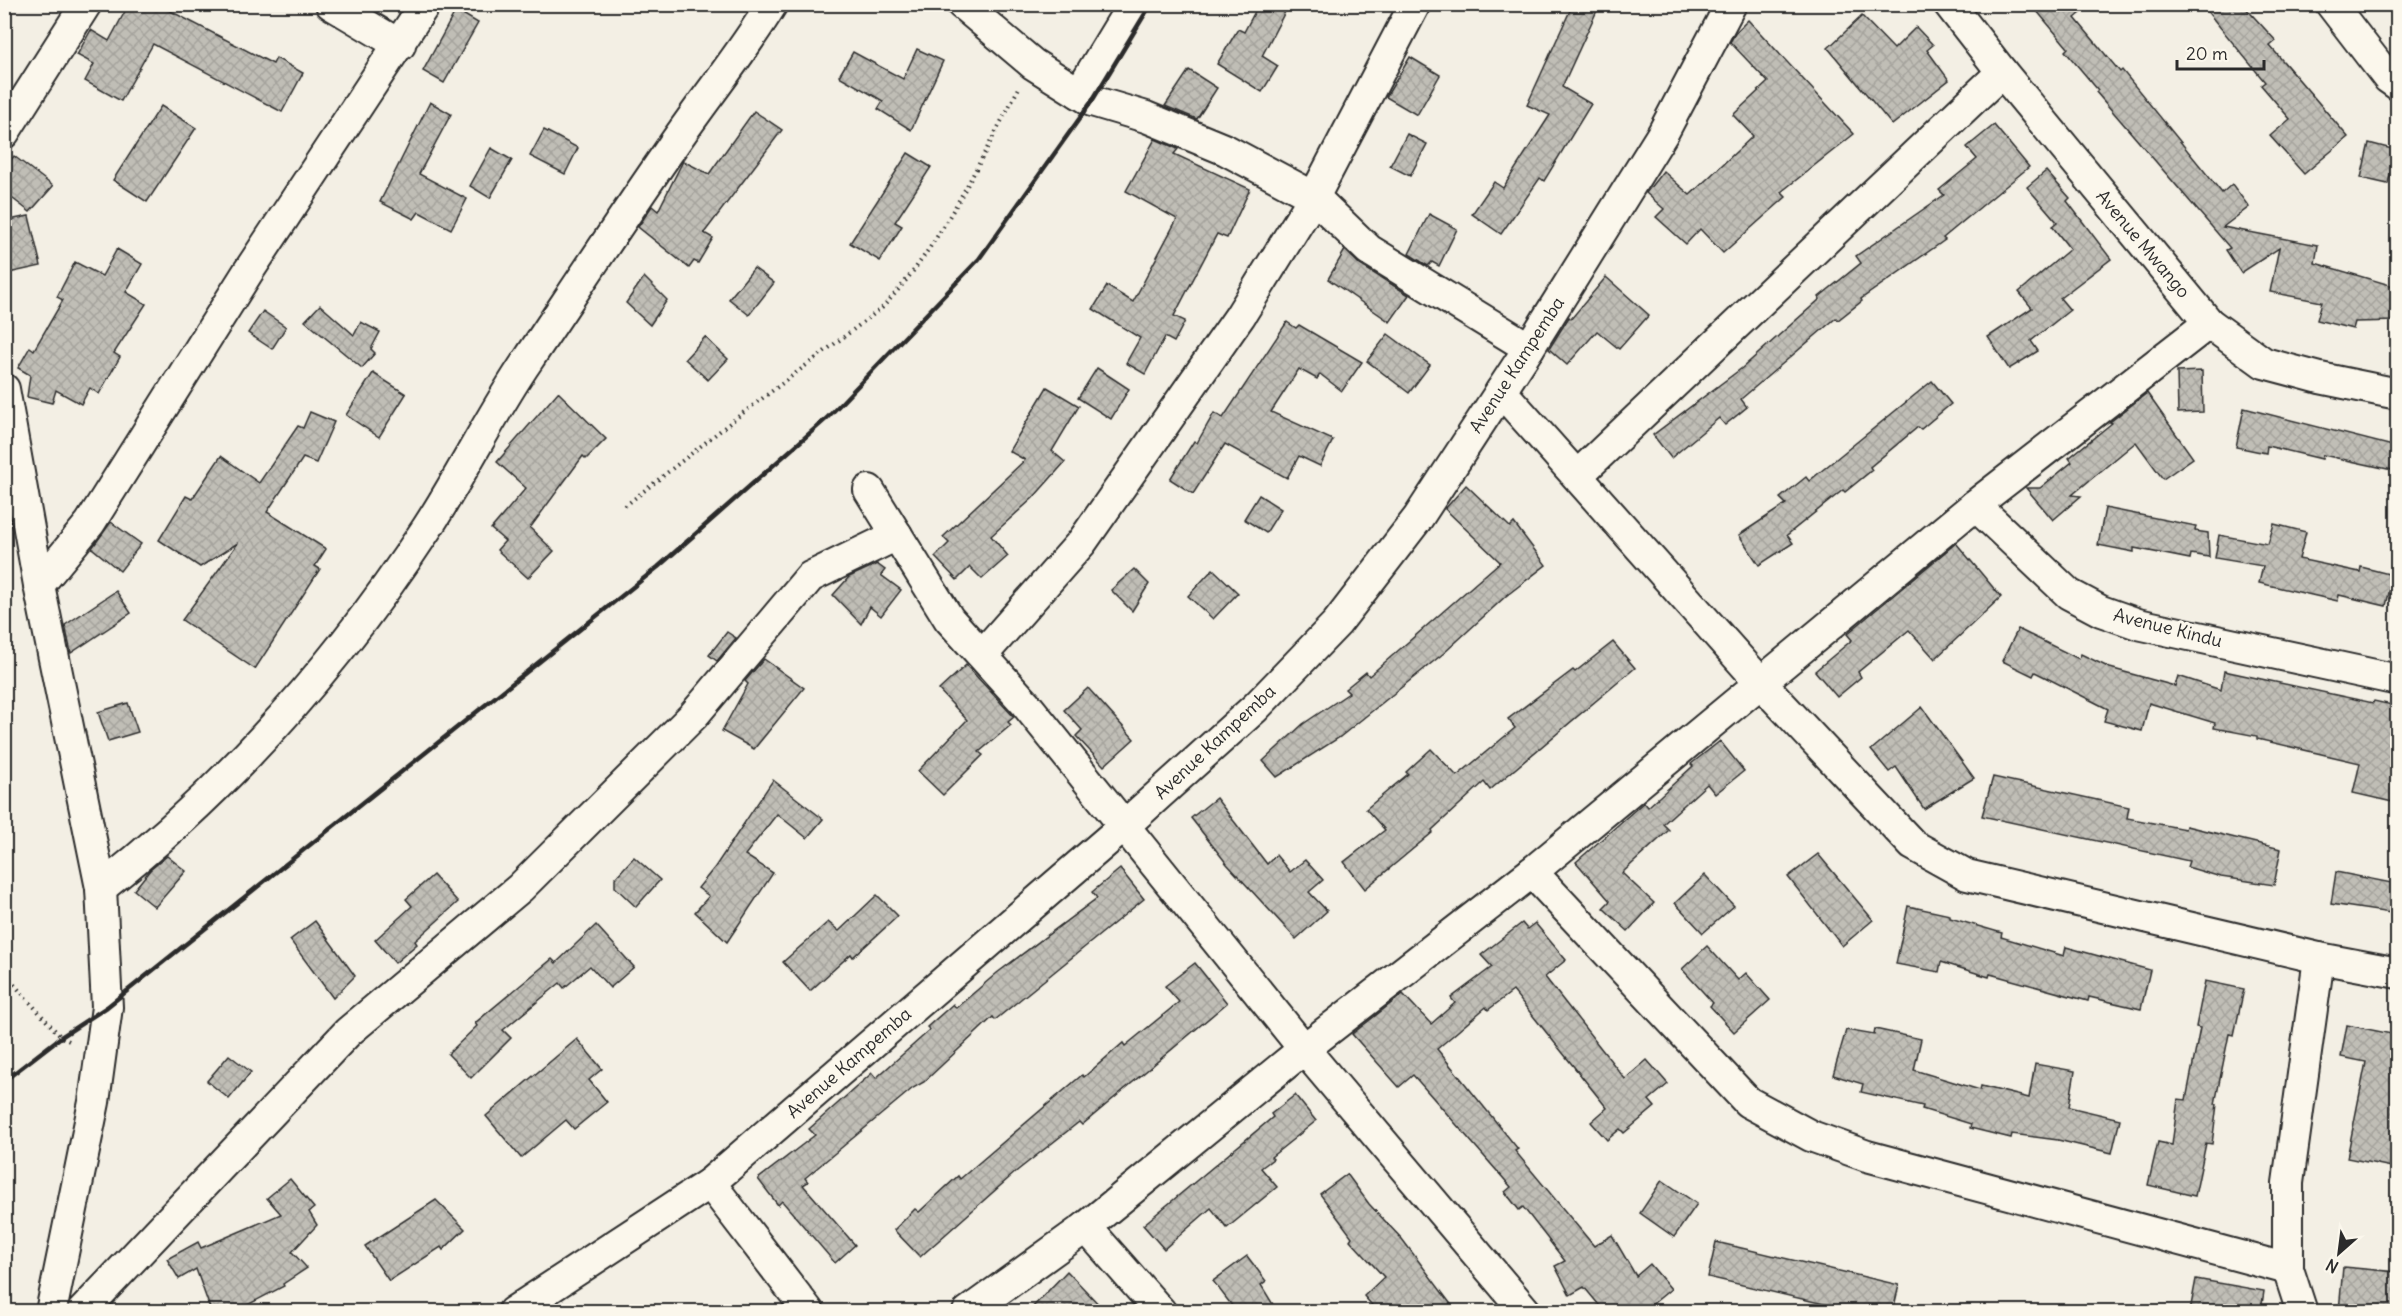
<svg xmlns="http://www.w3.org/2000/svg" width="2402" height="1316" viewBox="0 0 2402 1316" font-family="Delius,sans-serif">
  <defs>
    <pattern id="building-cross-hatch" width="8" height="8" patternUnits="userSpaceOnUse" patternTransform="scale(1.5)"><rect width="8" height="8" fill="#c0beb6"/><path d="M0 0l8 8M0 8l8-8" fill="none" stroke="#a5a39d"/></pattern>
  </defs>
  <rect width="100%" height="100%" fill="#f3efe4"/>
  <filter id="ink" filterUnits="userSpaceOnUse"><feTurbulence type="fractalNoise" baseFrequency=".0167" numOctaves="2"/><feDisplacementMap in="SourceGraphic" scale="12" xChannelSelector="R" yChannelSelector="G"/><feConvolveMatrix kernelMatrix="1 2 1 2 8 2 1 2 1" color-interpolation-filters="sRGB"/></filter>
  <g filter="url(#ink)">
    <g fill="url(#building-cross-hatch)" stroke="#2b2b2b" stroke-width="1.5">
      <polygon points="129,4 157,4 273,64 276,58 303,73 282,112 153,44 121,101 85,81 94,64 77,55 91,30 109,41"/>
      <polygon points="1259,4 1289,4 1262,56 1278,66 1262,92 1217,64 1238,29 1244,32"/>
      <polygon points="1573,4 1600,4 1562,87 1591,104 1544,181 1540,178 1501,234 1472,214 1494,182 1503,188 1550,115 1527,105"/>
      <polygon points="2031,4 2092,4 2075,18 2120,72 2122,70 2222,193 2232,184 2249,207 2223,227 2318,245 2315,263 2397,287 2397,321 2355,322 2353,329 2317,320 2322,302 2270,292 2279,248 2241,273 2226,250 2230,248 2096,92 2098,90 2065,51 2068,48"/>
      <polygon points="2201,4 2242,4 2276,41 2270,46 2348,137 2304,174 2270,136 2290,119 2261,85 2265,82"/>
      <polygon points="456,10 478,23 444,83 423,71"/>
      <polygon points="1862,16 1894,49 1916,27 1933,45 1927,50 1949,80 1892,125 1828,48"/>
      <polygon points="1748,20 1854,134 1781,192 1786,197 1723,253 1700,229 1686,244 1656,217 1664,209 1646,193 1663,171 1690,195 1753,136 1733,115 1768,82 1730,42 1736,32"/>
      <polygon points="917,49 943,61 911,130 878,109 883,101 839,76 853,52 903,79"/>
      <polygon points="1410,57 1440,75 1417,115 1386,97"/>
      <polygon points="1189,70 1217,88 1197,119 1165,106"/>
      <polygon points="430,102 451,114 419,174 467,199 451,229 419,212 414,219 380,202"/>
      <polygon points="161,106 196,128 147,202 113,180"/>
      <polygon points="754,111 782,130 704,233 713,238 698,263 694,261 689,268 638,227 652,206 658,211 683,161 709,174"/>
      <polygon points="1994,125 2029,167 1943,238 1945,240 1861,299 1862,301 1838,320 1836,318 1781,365 1741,399 1747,407 1725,425 1719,418 1671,458 1653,435 1742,368 1820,299 1819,297 1861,263 1856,256 1944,195 1939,190 1977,159 1967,147"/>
      <polygon points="544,130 578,148 565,174 530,156"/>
      <polygon points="1407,134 1427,144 1410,176 1390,166"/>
      <polygon points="1155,139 1178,149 1174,154 1250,189 1227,238 1217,234 1174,316 1185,321 1174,342 1165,337 1145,374 1126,363 1140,338 1093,309 1107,286 1133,302 1177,219 1126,191"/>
      <polygon points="2369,143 2396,150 2388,184 2361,178"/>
      <polygon points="491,148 512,160 490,198 470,186"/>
      <polygon points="908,153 931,167 895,222 902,226 880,261 850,243"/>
      <polygon points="14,156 53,186 30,212 4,192 4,168"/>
      <polygon points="2046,171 2070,198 2067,201 2111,259 2060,298 2070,310 2031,341 2038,351 2009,369 1988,337 2032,308 2019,292 2070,249 2052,226 2057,222 2027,187"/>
      <polygon points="1429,214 1457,229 1439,266 1432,262 1428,266 1409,254"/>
      <polygon points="29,216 41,266 4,274 4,221"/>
      <polygon points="117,249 142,264 126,292 146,304 114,353 120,357 99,394 90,388 81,404 56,390 52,403 27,397 30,375 18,368 30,347 34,350 63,300 57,297 75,262 102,276"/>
      <polygon points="1345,250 1360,265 1409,295 1390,322 1328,279"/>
      <polygon points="754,268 774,283 749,315 729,299"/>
      <polygon points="644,277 667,300 650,325 626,303"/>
      <polygon points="1606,277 1649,315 1619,349 1597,331 1567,365 1549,349 1569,317 1571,319"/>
      <polygon points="320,305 354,335 361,322 380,332 371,349 375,353 362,368 305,321"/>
      <polygon points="263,311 286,327 272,349 248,333"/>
      <polygon points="1287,322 1296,328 1299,325 1362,362 1342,391 1320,374 1317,379 1299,369 1271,412 1333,440 1320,466 1299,456 1287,478 1225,444 1193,494 1170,479 1194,441 1197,443 1214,413 1223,418"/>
      <polygon points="1388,334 1430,365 1409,393 1367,361"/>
      <polygon points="705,337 728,359 708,380 685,359"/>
      <polygon points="1097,368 1129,389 1111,419 1078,398"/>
      <polygon points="2202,371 2203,412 2178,413 2177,372"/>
      <polygon points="373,373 406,394 379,437 346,415"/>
      <polygon points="1932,381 1951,404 1921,429 1918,427 1870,467 1872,470 1845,492 1843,490 1787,535 1793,543 1759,565 1739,535 1786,504 1780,498 1806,477 1809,481"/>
      <polygon points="1047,387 1079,406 1052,451 1065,462 1033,498 991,536 1008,556 982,579 970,567 957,580 935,557 949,543 943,537 1025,460 1009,451"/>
      <polygon points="558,392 606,439 586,459 583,456 530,528 554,551 528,578 497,550 505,541 491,529 526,488 497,462"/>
      <polygon points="2147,393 2193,458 2163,479 2136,442 2072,495 2081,496 2053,520 2026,488 2040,488 2072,462 2069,458 2112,423 2110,422"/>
      <polygon points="2244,408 2397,447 2397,471 2323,455 2322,459 2267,446 2266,453 2236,447"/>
      <polygon points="310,412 334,422 316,463 303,458 267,512 326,549 315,566 320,569 255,669 182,620 238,543 200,567 159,540 186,496 192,499 221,456 259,483 298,426 303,428"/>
      <polygon points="1466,485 1510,527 1514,523 1546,565 1506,596 1444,653 1340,737 1277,777 1263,761 1303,724 1349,693 1345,689 1366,672 1369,676 1500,562 1445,509"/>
      <polygon points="1259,495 1281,509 1266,533 1244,519"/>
      <polygon points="2105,508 2196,526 2195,531 2208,533 2209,557 2191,554 2190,559 2134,548 2134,552 2098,545"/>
      <polygon points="111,522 141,544 120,571 92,548"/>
      <polygon points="2274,524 2306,532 2299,559 2360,572 2361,567 2393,575 2386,606 2339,595 2338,601 2259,583 2263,566 2215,558 2219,535 2268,544"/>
      <polygon points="1956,543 2001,597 1935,659 1909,630 1858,672 1861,677 1837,697 1815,671 1852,640 1847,634"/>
      <polygon points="877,564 885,570 881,575 901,590 881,616 870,607 861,624 833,595 849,577"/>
      <polygon points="1134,569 1149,584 1132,611 1111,590"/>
      <polygon points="1213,569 1238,593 1213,619 1188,596"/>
      <polygon points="116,591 131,613 71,653 65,625"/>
      <polygon points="2018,629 2079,659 2081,654 2110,668 2175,686 2178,676 2221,690 2224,671 2373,703 2374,701 2397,706 2397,803 2353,793 2360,763 2257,739 2257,736 2214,728 2215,723 2149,703 2142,731 2104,721 2108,709 2035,672 2033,676 2002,661"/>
      <polygon points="727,632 736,638 717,661 709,655"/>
      <polygon points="1613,642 1635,668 1490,790 1484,782 1432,830 1433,832 1365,889 1344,862 1385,830 1366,809 1408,774 1406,772 1431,749 1457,776 1515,728 1508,719 1573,670 1575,672"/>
      <polygon points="764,659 804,688 754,749 722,731 748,684 745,681"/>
      <polygon points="966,665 1014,717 1008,722 1011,725 979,752 983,755 943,795 918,771 967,720 939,690"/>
      <polygon points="1088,688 1134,739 1104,766 1076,736 1082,730 1064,710"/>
      <polygon points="128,703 138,732 108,741 98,712"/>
      <polygon points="1922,707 1974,778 1924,809 1896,767 1889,772 1871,750"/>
      <polygon points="1720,741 1744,771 1715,794 1707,784 1663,824 1669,830 1622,873 1654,903 1628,931 1603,908 1610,901 1576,862 1644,802 1648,807 1693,766 1691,764"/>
      <polygon points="1993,777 2129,807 2127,818 2185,829 2186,826 2281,849 2274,885 2221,877 2187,867 2189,861 1982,816"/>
      <polygon points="773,780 823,819 807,838 777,814 745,855 773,873 727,942 695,912 709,896 698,888 715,867"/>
      <polygon points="1216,798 1267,864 1276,855 1290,872 1305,860 1323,880 1309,892 1327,911 1296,939 1227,864 1191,818"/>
      <polygon points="1818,854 1873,920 1842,946 1788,877"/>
      <polygon points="167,856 186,871 155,907 134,890 150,870"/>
      <polygon points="634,857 660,880 636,907 615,887 615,878"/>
      <polygon points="1120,869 1144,899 995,1020 993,1017 924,1082 913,1088 805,1178 808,1182 803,1185 855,1245 835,1263 782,1201 778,1205 758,1179 815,1135 809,1129 872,1073 876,1078 930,1030 927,1027 953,1004 956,1008 997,973 1097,898 1092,892"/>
      <polygon points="2336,872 2397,884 2397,914 2331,904"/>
      <polygon points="433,875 458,902 415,941 417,944 395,963 375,940 412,906 406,899"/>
      <polygon points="1705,875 1734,906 1703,933 1675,903"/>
      <polygon points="877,895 898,916 853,957 851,954 810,991 783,962 828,922 839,931"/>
      <polygon points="1908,906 1950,915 1950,918 2002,933 2001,937 2064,956 2066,947 2150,970 2141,1009 2089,997 2088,1001 1990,974 1989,977 1941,962 1939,972 1896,964"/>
      <polygon points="315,921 355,976 333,998 290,940"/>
      <polygon points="1522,923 1527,929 1535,923 1566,960 1545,977 1625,1079 1647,1060 1668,1084 1649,1100 1655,1107 1624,1133 1620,1129 1607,1140 1591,1122 1607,1108 1513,991 1488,1010 1486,1007 1437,1049 1518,1149 1515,1151 1594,1246 1612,1235 1636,1276 1650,1264 1671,1289 1644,1311 1604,1311 1584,1287 1570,1295 1555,1266 1565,1261 1523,1207 1519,1210 1505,1192 1511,1187 1413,1075 1399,1087 1352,1034 1403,994 1431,1024 1455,1003 1451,998 1492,967 1481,955"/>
      <polygon points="596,925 634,967 610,988 590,966 564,988 560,983 503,1030 511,1038 471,1078 448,1054 477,1026 475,1023 552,959 556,963"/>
      <polygon points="1707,946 1738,980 1746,973 1770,1000 1734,1032 1710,1006 1713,1003 1682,969"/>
      <polygon points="1195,963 1227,1003 1082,1125 1079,1122 1018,1170 920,1257 894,1230 915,1209 919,1212 958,1176 960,1179 1082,1075 1084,1077 1123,1043 1125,1046 1179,1002 1165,986"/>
      <polygon points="2205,981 2244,989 2234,1035 2229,1034 2215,1104 2217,1104 2212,1144 2206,1143 2195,1196 2148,1185 2158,1142 2172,1145 2178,1099 2186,1100 2200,1028 2196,1027"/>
      <polygon points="2347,1025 2397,1035 2397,1168 2347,1158 2366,1062 2341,1057"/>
      <polygon points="1875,1029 1921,1039 1914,1070 1980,1090 1981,1086 2029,1098 2035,1064 2075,1071 2069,1107 2120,1119 2112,1153 2058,1140 2012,1134 2011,1138 1970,1128 1971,1124 1922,1109 1923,1106 1861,1092 1863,1084 1833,1075 1846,1030 1874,1035"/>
      <polygon points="577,1039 602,1069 589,1080 607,1102 574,1129 566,1120 521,1158 486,1116"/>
      <polygon points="229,1055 251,1072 229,1099 207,1081"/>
      <polygon points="1295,1095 1316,1121 1271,1157 1273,1159 1261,1168 1277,1187 1227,1228 1211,1208 1164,1249 1143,1225 1273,1117 1271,1114"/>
      <polygon points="1347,1174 1369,1204 1402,1239 1456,1311 1377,1311 1364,1296 1384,1277 1350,1240 1352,1237 1320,1194"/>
      <polygon points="290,1179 314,1208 309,1212 317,1225 292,1252 307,1268 283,1284 284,1286 236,1311 211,1311 196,1269 179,1279 167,1259 198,1242 201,1248 281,1214 267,1198"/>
      <polygon points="1662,1180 1697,1204 1674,1237 1640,1213"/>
      <polygon points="436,1200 465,1229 443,1250 441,1247 389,1281 365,1246"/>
      <polygon points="1716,1242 1899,1285 1893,1311 1854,1311 1708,1277"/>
      <polygon points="1247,1256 1266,1281 1261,1285 1277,1311 1236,1311 1213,1281"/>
      <polygon points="2343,1267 2397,1272 2397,1311 2339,1311"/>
      <polygon points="1067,1271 1105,1311 1029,1311"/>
      <polygon points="2196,1279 2264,1291 2261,1311 2190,1311"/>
    </g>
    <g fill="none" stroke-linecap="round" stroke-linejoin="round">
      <defs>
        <g id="street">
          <polyline points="331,4 400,45"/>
          <polyline points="962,4 1033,64 1092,101 1146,117 1226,150 1314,197 1369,250 1529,348"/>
          <polyline points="1949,4 2002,72 2209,323 2264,363 2320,378 2398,394"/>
          <polyline points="2331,4 2388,78 2398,85"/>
          <polyline points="1079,93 1133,4"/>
          <polyline points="4,133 86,4"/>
          <polyline points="4,389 39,585 101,888 107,1007 94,1102 51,1312"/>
          <polyline points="1501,391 1760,682 1913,845 1967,875 2319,958 2398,973"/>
          <polyline points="1578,475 2002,72"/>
          <polyline points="869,490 949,619 1025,703 1304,1049 1526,1312"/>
          <polyline points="1975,505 2069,594 2101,611 2138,624 2398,680"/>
          <polyline points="39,585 90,523 248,272 425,4"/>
          <polyline points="983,654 1082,542 1240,316 1314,197 1415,4"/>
          <polyline points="1532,872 1748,1102 1811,1136 1867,1156 2288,1269"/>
          <path d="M101 888C229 787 338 664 427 528 463 473 491 414 528 360 575 290 621 220 669 151 702 102 741 55 772 4"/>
          <polyline points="710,1183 809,1312"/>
          <polyline points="1086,1227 1161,1312"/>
          <polyline points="82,1312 348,1032 520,888 693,716 810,577 897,535"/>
          <polyline points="513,1312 710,1183 1123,827 1255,708 1337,623 1418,518 1529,348 1663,133 1731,4"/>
          <polyline points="968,1312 1086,1227 1304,1049 1532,872 1975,505 2209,323"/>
          <polyline points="2302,1312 2288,1269 2288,1183 2319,958"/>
        </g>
      </defs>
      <use href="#street" stroke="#2b2b2b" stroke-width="34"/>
      <g stroke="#2b2b2b" stroke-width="4" stroke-dasharray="1.5 4.5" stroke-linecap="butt">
        <path d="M625 506 735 419 882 308C942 245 978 163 1019 88"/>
        <polyline points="4,979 10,980 61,1037 73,1043"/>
      </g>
      <use href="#street" stroke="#fbf7ec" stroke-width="30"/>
      <polyline stroke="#2b2b2b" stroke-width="4.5" points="4,1081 61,1037 107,1007 658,567 827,418 979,259 1092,101 1151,4"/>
    </g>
  </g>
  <g text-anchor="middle" stroke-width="6" stroke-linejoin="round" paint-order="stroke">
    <g font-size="18" fill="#2b2b2b" stroke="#fbf7ec">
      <text transform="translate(2143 244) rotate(50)" y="6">Avenue Mwango</text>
      <text transform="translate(1517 365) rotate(-57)" y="6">Avenue Kampemba</text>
      <text transform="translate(2168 628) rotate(14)" y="6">Avenue Kindu</text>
      <text transform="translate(1215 742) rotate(-43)" y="6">Avenue Kampemba</text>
      <text transform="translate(849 1063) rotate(-41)" y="6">Avenue Kampemba</text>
    </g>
  </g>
  <rect width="2402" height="1316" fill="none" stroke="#fbf7ec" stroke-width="24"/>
  <rect x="12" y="12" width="2378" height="1292" fill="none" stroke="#2b2b2b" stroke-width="2" filter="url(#ink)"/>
  <g transform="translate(2339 1253) rotate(208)" stroke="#fbf7ec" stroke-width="4.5" paint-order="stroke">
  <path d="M0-4.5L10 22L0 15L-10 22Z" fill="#2b2b2b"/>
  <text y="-9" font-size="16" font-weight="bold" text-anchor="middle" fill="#2b2b2b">N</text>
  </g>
  <path d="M2177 60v9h87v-9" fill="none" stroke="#2b2b2b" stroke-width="3"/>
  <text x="2186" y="60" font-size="18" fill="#2b2b2b" stroke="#fbf7ec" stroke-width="4.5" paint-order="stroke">20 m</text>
</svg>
